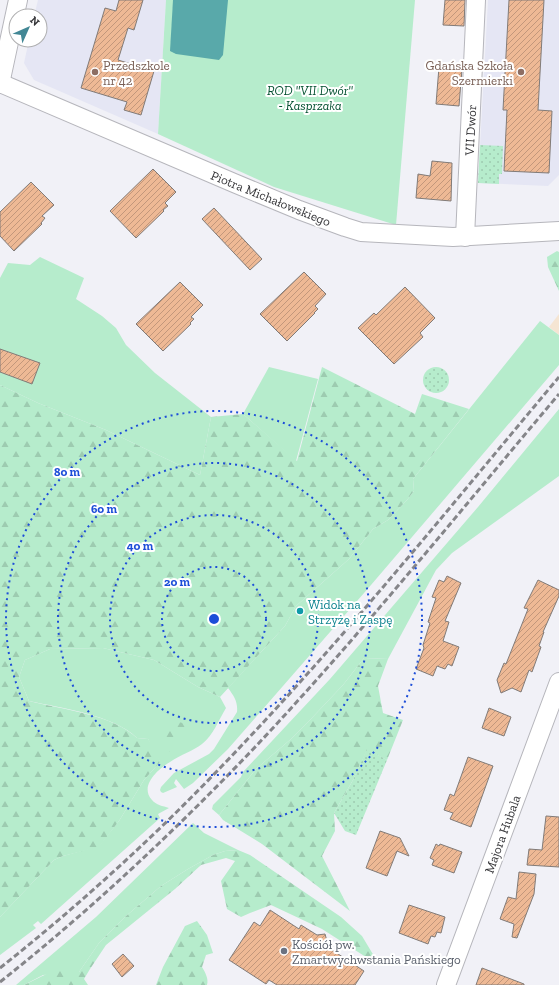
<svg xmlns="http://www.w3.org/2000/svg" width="559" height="985" viewBox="0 0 559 985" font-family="'Zilla Slab',serif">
  <defs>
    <pattern id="forest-firs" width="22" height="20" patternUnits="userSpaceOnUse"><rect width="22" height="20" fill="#b6eccc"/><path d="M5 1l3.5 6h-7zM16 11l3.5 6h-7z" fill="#9dcbb0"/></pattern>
    <pattern id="park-dots" width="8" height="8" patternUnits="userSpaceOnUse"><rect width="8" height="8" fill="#b6eccc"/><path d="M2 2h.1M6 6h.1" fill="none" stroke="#9dcbb0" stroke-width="1.8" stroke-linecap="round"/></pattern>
    <pattern id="building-hatch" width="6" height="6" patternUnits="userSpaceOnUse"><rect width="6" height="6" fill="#eeb995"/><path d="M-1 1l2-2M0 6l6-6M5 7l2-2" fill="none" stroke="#c2977b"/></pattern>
  </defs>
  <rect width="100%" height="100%" fill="#f1f1f7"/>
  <g fill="#e5e6f4">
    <polygon points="38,0 166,0 158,134 34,80 24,63 29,40 40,40 40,16 34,16"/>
    <polygon points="488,0 559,0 559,175 548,186 478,183"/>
  </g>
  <polygon fill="#f5e5d3" points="559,314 559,335 549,327"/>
  <g fill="#b6eccc">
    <polygon points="166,0 415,0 396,225 274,187 158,134"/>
    <polygon points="40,257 84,278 76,299 102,316 116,328 126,345 155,373 211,417 200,475 106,430 38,403 0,385 0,278 8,263 30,265"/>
    <path d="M540 321 559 335V365L371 585 228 749 193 783 184 789 176 779 174 783 177 787 163 793 161 792 160 790 161 787 174 773 209 754 214 749 237 712C238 702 234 696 228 688L285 626 296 606 349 559 373 529 388 520 407 500 414 491 413 479Z"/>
    <polygon points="269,367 318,379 296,461 243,414"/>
    <polygon points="559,409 559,476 452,553 436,570 388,659 364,658 343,685 309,721 291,739 256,769 219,815 212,809 213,805 241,777 243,772 330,679 478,507"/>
    <path d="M103 648 154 660 198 687 220 697 226 708C219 719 213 736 202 744 193 751 180 755 170 762 158 769 139 786 152 800 156 805 163 806 169 808L158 814 160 818 41 924 38 921 33 925 36 928 0 955V917L54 860 63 856 99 846 119 821 144 780 160 762 148 739 137 738C114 715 61 708 29 701L19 677 25 660 50 649Z"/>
    <polygon points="193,823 204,833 238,850 225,851 213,855 188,869 161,886 126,916 99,943 79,972 43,975 24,985 16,985 96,917"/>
  </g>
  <g fill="url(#forest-firs)">
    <polygon points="557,251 559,252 559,291 548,267 547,257"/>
    <path d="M322 367 415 414 422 394 469 409 413 479 414 491 407 500 388 520 373 529 349 559 296 606 285 626 220 697 198 687 154 660 103 648 50 649 25 660 19 677 29 701C61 709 114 715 137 738L148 739 156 750 160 762 144 780 119 821 99 847 63 856 54 860 0 917V385L38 403 106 430 200 475 211 417 243 414 297 461Z"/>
    <polygon points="364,658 388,659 378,686 383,713 403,720 387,760 367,750 353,780 334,813 335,831 322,856 350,911 262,844 223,820 219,815 256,769 291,739 309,721 343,685"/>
    <path d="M167 722H179L193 726 169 752C166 741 163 733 167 722Z"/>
    <polygon points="238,850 250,855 341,917 362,936 380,966 322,929 271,905 250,913 241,917 227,909 221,881 235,861 226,858 201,865 175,889 106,945 90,969 84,979 88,985 24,985 63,966 79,972 99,943 126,916 161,886 188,869 213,855 225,851"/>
    <path d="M197 921 207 935 213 953 206 955 202 967C205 972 209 979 207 985H156L163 967 185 926Z"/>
  </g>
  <g fill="url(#park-dots)">
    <polygon points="480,145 503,146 502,174 499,174 499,184 478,183"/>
    <circle cx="436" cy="380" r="13"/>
    <polygon points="367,749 387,760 356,835 345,831 334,813 353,780"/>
  </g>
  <polygon fill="#59a9aa" points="173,0 228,0 223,55 219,60 176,54 170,51"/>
  <g fill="url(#building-hatch)" stroke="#817b78">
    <polygon points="119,0 143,0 134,30 128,28 118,60 154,71 141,115 124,110 127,102 81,88 105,8 116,11"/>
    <polygon points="445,0 465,0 464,26 443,25"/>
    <polygon points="509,0 544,0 538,110 552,111 549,173 504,171 507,110 503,110"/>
    <polygon points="439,67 462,69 459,106 436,104"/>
    <polygon points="432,161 452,163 451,201 416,198 418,174 430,176"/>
    <polygon points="153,169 176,192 165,203 168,206 163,210 164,211 136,238 110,211"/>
    <polygon points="31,182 54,205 42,216 45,218 41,223 42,224 14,251 0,236 0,212"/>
    <polygon points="214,208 262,259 250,270 202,219"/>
    <polygon points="304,272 326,294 315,306 318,309 314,313 315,313 287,341 260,314"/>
    <polygon points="180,282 203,305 191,317 194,319 190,323 191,324 163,351 136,324"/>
    <polygon points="405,287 435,318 420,333 423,337 394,364 358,328 374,313 376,315"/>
    <polygon points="0,349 40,363 32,384 0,372"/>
    <polygon points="447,576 461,583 445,621 449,622 443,641 459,647 452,666 448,664 445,669 437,666 433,676 416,669 424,648 423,645 430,623 428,622 436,598 432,597 439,580 444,582"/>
    <polygon points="538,580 559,590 559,596 543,632 544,632 539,646 541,647 532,672 529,670 521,692 512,688 501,693 497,680 504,663 506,664 528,609 524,608"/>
    <polygon points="489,708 511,717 504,736 482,728"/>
    <polygon points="468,757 493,766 471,827 450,819 453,813 444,810 450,794 454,796"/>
    <polygon points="546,816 559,817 559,867 527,865 529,849 542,850"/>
    <polygon points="380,831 400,838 409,856 397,851 387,876 366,868"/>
    <polygon points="436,844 439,846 440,844 462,852 454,873 432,865 434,860 430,858"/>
    <polygon points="519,872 536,874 534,894 517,938 512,937 514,924 500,919 508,897 516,899"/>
    <polygon points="409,905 445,917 441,933 437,932 435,937 431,936 428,944 399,933"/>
    <polygon points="270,910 299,929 301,925 317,935 325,934 329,948 364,971 355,985 277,985 269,980 266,984 229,960 254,922 260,926"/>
    <polygon points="123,954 134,966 122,977 112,964"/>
    <polygon points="482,968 524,984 524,985 476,985"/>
  </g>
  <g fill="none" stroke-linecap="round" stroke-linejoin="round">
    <defs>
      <g id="minor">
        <polyline points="0,83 234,183 299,210 345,227 361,232 453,237 559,231"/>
        <polyline points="0,84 18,0"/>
        <polyline points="465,237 476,0"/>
        <polyline points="446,985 559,682"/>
      </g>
    </defs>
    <use href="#minor" stroke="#b6b6bc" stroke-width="20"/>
    <use href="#minor" stroke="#fff" stroke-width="18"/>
    <g stroke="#858589" stroke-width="3" stroke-dasharray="6 3" stroke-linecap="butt">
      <path d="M0 968C78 906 152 839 221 767 340 644 448 509 559 377"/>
      <path d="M0 982C92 909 177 829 258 744 363 632 460 511 559 394"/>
    </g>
  </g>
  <g fill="none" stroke="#1d4ed8" stroke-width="2" stroke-dasharray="2 4">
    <circle cx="214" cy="619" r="52"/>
    <circle cx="214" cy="619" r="104"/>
    <circle cx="214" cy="619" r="156"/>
    <circle cx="214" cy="619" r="208"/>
  </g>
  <g fill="#8d6e63" stroke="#fff" stroke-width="1.5">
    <circle cx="95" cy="72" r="4"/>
    <circle cx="521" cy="72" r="4"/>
  </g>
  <circle fill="#0f9aa8" stroke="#fff" stroke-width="1.5" cx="300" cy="611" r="4"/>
  <circle fill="#6b7280" stroke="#fff" stroke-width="1.5" cx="284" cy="951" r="4"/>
  <g text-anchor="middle" stroke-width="4" stroke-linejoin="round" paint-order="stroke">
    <g font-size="13" fill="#785e54" stroke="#fff" text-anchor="start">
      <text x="103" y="70">Przedszkole<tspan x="103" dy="15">nr 42</tspan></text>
      <text x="513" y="70" text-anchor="end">Gdańska Szkoła<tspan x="513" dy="15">Szermierki</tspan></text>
    </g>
    <g font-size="13" font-style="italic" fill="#024f2f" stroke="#fff">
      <text x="310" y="95">ROD "VII Dwór"<tspan x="310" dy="15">- Kasprzaka</tspan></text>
    </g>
    <g font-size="13" fill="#363639" stroke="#fff">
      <text transform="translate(470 130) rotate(-87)" y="5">VII Dwór</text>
      <text transform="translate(271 198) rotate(22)" y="5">Piotra Michałowskiego</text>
      <text transform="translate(502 834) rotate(-70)" y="5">Majora Hubala</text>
    </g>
    <g font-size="13" fill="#0d838f" stroke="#fff" text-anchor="start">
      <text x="308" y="609">Widok na<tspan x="308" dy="15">Strzyżę i Zaspę</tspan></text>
    </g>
    <g font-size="13" fill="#5b616d" stroke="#fff" text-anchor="start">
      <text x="292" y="949">Kościół pw.<tspan x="292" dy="15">Zmartwychwstania Pańskiego</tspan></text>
    </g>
  </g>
  <circle cx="214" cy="619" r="6" fill="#1d4ed8" stroke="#fff" stroke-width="2"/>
  <g font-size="12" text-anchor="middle" font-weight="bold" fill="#1d4ed8" stroke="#fff" stroke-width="4" stroke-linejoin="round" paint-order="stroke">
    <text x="67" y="476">80 m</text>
    <text x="104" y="513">60 m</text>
    <text x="140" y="550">40 m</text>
    <text x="177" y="586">20 m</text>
  </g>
  <g transform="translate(28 28) rotate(45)"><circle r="19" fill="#ffffff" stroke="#afafb0"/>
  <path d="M0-3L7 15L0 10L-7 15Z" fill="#428795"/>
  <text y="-6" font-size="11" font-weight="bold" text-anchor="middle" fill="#363639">N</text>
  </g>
</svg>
